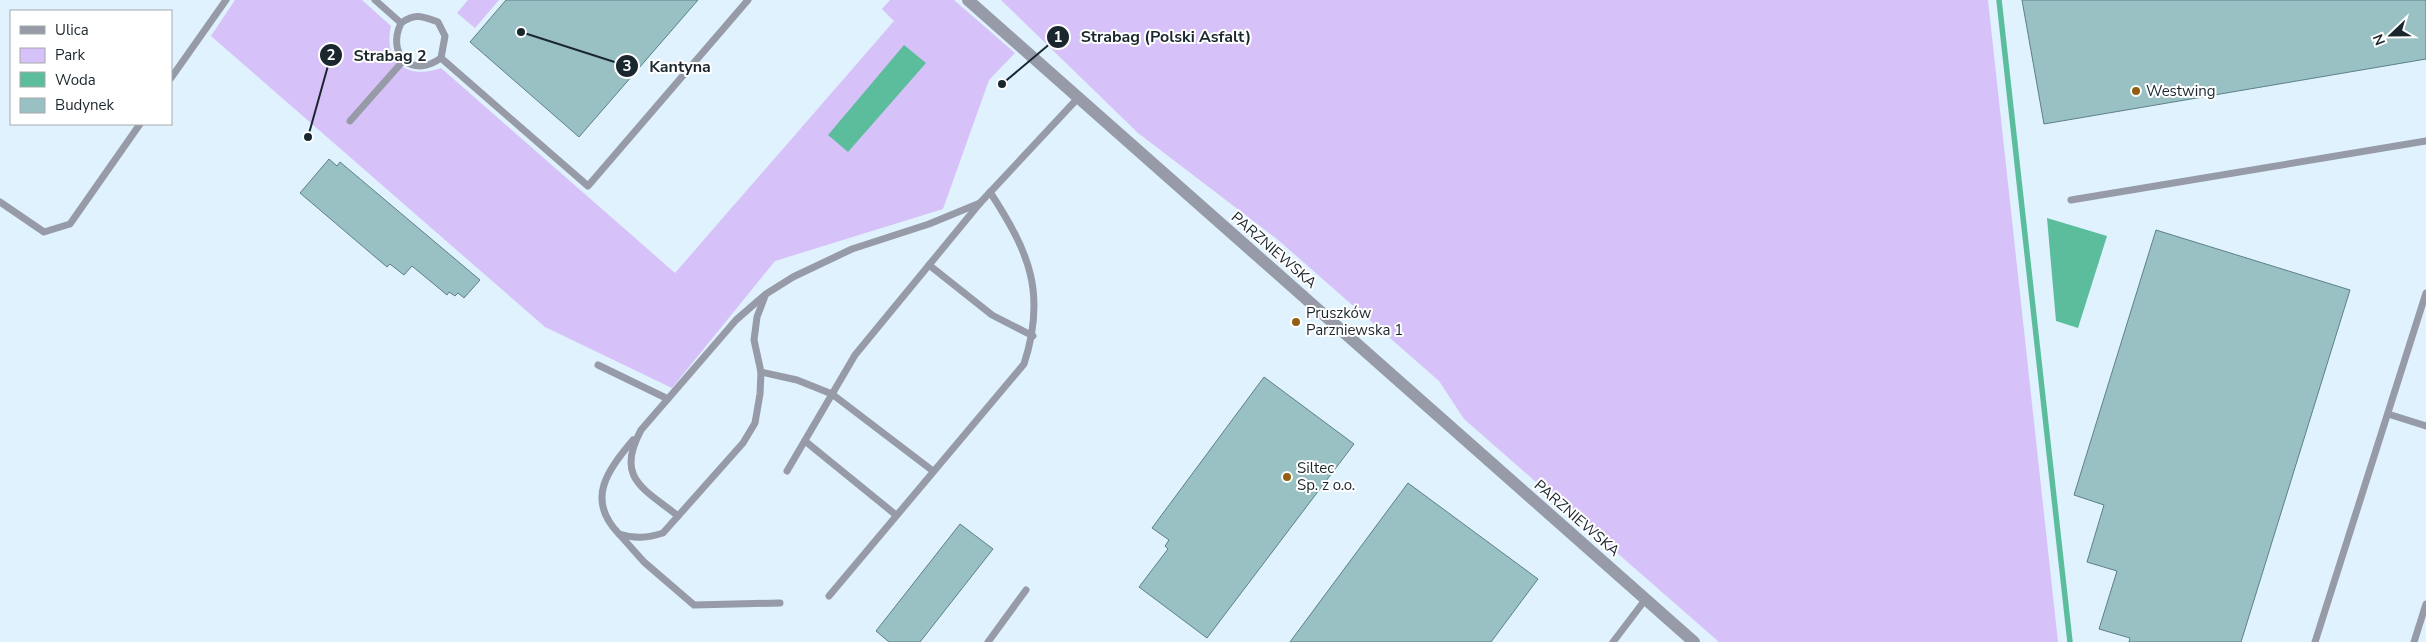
<svg xmlns="http://www.w3.org/2000/svg" width="2426" height="642" viewBox="0 0 2426 642" font-family="'Nunito Sans',sans-serif">
  <rect width="100%" height="100%" fill="#dff2fe"/>
  <g fill="#d7c1f9">
    <path d="M235 0H362L391 26C383 62 407 80 441 68L675 273 894 21 882 9 890 0H954L1015 53 989 80 943 209 775 261 672 388 545 327 211 36Z"/>
    <polygon points="468,0 499,0 475,28 457,13"/>
    <polygon points="1001,0 1988,0 2058,642 1719,642 1464,419 1439,381 1277,239 1138,133"/>
  </g>
  <g fill="#5cbd9d">
    <polygon points="904,45 926,63 848,152 828,135"/>
    <polygon points="2047,218 2107,236 2078,328 2056,321"/>
  </g>
  <g fill="none" stroke-linecap="round" stroke-linejoin="round">
    <polyline stroke="#5cbd9d" stroke-width="5.5" points="1999,0 2070,642"/>
  </g>
  <g fill="#99c1c4" stroke="#5c8185">
    <polygon points="506,0 698,0 579,137 470,42"/>
    <polygon points="2022,0 2426,0 2426,59 2044,124"/>
    <polygon points="329,159 337,166 340,162 480,280 464,298 458,293 455,296 449,292 447,295 412,266 404,275 390,264 387,267 300,193"/>
    <polygon points="2156,230 2350,290 2241,642 2129,642 2130,638 2099,629 2117,571 2087,562 2104,505 2074,495"/>
    <polygon points="1264,377 1354,444 1207,638 1139,587 1168,549 1165,546 1169,540 1152,528"/>
    <polygon points="1408,483 1538,579 1491,642 1290,642"/>
    <polygon points="960,524 993,549 920,642 889,642 876,631"/>
  </g>
  <g fill="none" stroke-linecap="round" stroke-linejoin="round">
    <g stroke="#979ba8" stroke-width="7">
      <path d="M375 0 401 23C415 13 422 16 438 22L445 36 441 58 588 186 748 0"/>
      <path d="M401 23C386 55 412 79 441 58"/>
      <polyline points="171,78 226,0"/>
      <polyline points="350,121 404,60"/>
      <polyline points="2071,200 2426,141"/>
      <polyline points="0,202 44,232 70,224 140,124"/>
      <polyline points="929,265 992,315 1033,336"/>
      <polyline points="598,365 668,399"/>
      <polyline points="761,372 797,380 832,394 933,471"/>
      <polyline points="2388,414 2426,426"/>
      <path d="M633 440C608 470 585 499 619 534 635 539 647 538 663 533L743 443 755 423 760 394 761 372 754 340 757 317 765 296"/>
      <polyline points="805,441 896,515"/>
      <polyline points="787,471 855,355 980,203 1078,98"/>
      <path d="M678 516C643 488 615 478 641 430L736 320 766 294 793 277 852 249 929 224 980 203"/>
      <polyline points="620,535 644,562 694,605 780,603"/>
      <path d="M829 596 1024 364C1047 293 1029 252 990 192"/>
      <polyline points="988,642 1026,590"/>
      <polyline points="1613,642 1645,600"/>
      <polyline points="2315,642 2426,293"/>
      <polyline points="2414,642 2426,604"/>
    </g>
    <polyline stroke="#979ba8" stroke-width="12" points="968,0 1694,642"/>
  </g>
  <g fill="#925e11" stroke="#fff" stroke-width="2">
    <circle cx="2136" cy="91" r="5"/>
    <circle cx="1296" cy="322" r="5"/>
    <circle cx="1287" cy="477" r="5"/>
  </g>
  <g text-anchor="middle" stroke-width="4" stroke-linejoin="round" paint-order="stroke">
    <g font-size="15" fill="#1b272e" stroke="#fff" text-anchor="start">
      <text x="2146" y="96">Westwing</text>
      <text x="1306" y="318">Pruszków<tspan x="1306" dy="17">Parzniewska 1</tspan></text>
      <text x="1297" y="473">Siltec<tspan x="1297" dy="17">Sp. z o.o.</tspan></text>
    </g>
    <g font-size="15" fill="#1b272e" stroke="#fff">
      <text transform="translate(1274 250) rotate(41)" y="5">PARZNIEWSKA</text>
      <text transform="translate(1577 518) rotate(41)" y="5">PARZNIEWSKA</text>
    </g>
  </g>
  <path fill="none" stroke="#1b272e" stroke-width="2" d="M1002 84L1058 37M308 137L331 55M521 32L627 66"/>
  <g fill="#1b272e" stroke="#fff" stroke-width="2">
    <circle cx="1002" cy="84" r="5"/>
    <circle cx="308" cy="137" r="5"/>
    <circle cx="521" cy="32" r="5"/>
    <circle cx="1058" cy="37" r="12"/>
    <circle cx="331" cy="55" r="12"/>
    <circle cx="627" cy="66" r="12"/>
  </g>
  <g font-size="15" text-anchor="middle" font-weight="bold" fill="#fff">
    <text x="1058" y="42">1</text>
    <text x="331" y="60">2</text>
    <text x="627" y="71">3</text>
  </g>
  <g font-size="16" text-anchor="middle" font-weight="bold" fill="#1b272e" stroke="#fff" stroke-width="4" stroke-linejoin="round" paint-order="stroke">
    <text x="1166" y="42">Strabag (Polski Asfalt)</text>
    <text x="390" y="61">Strabag 2</text>
    <text x="680" y="72">Kantyna</text>
  </g>
  <rect x="10" y="10" width="162" height="115" fill="#ffffff" stroke="#a4a9ab"/>
  <rect x="20" y="26" width="25" height="8" fill="#979ba8" stroke="#a4a9ab"/>
  <text x="55" y="35" font-size="15" fill="#1b272e">Ulica</text>
  <rect x="20" y="48" width="25" height="15" fill="#d7c1f9" stroke="#a4a9ab"/>
  <text x="55" y="60" font-size="15" fill="#1b272e">Park</text>
  <rect x="20" y="72" width="25" height="15" fill="#5cbd9d" stroke="#a4a9ab"/>
  <text x="55" y="85" font-size="15" fill="#1b272e">Woda</text>
  <rect x="20" y="98" width="25" height="15" fill="#99c1c4" stroke="#a4a9ab"/>
  <text x="55" y="110" font-size="15" fill="#1b272e">Budynek</text>
  <g transform="translate(2391 35) rotate(248)" stroke="#ffffff" stroke-width="4" paint-order="stroke">
  <path d="M0-4L9 19L0 12L-9 19Z" fill="#1b272e"/>
  <text y="-8" font-size="14" font-weight="bold" text-anchor="middle" fill="#1b272e">N</text>
  </g>
</svg>
